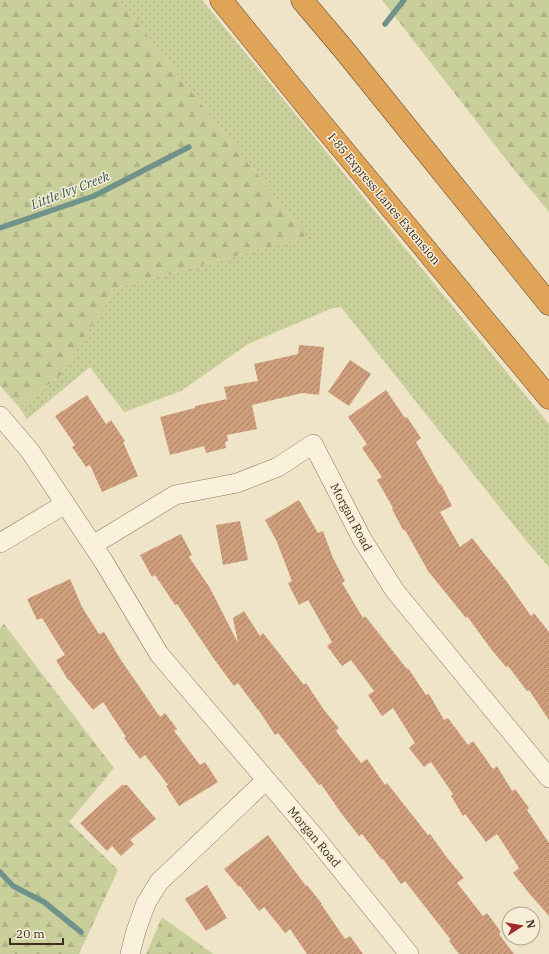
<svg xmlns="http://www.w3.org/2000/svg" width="549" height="954" viewBox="0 0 549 954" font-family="'IBM Plex Serif',serif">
  <defs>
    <pattern id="grass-dots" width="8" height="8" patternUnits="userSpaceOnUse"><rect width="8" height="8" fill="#c9cf9b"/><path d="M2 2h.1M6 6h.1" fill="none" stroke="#aeb285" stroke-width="1.8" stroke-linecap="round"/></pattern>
    <pattern id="forest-firs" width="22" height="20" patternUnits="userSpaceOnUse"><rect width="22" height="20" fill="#c9cf9b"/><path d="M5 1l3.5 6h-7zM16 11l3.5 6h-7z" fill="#aeb285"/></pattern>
    <pattern id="building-hatch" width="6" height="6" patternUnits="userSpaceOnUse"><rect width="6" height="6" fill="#cf9f7d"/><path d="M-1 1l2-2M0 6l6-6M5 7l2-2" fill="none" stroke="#a98266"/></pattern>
  </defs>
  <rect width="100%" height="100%" fill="#f0e4c8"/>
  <polygon fill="url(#grass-dots)" points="119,0 202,0 549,424 549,567 524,538 341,307 330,309 248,344 181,391 124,412 90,367 27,419 19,407 61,375 115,288 307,237"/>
  <g fill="url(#forest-firs)">
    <polygon points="0,0 119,0 307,237 115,288 61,375 19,407 0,386"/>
    <polygon points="382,0 549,0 549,212 515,171"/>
    <polygon points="4,624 114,768 69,822 118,870 79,954 0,954 0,628"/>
    <polygon points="162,917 213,954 146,954"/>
  </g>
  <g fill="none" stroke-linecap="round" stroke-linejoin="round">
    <g stroke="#6f938a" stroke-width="5.5">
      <polyline points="385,24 404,0"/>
      <polyline points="0,228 94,196 189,147"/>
      <polyline points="0,872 13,886 44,902 81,932"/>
    </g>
  </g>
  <g fill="url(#building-hatch)">
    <polygon points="299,345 324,347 319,395 302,393 252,405 257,429 227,435 228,441 225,442 226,448 206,453 204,446 170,455 160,417 195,408 195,406 227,399 224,387 258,381 254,364 298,354"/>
    <polygon points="350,360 371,374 349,406 328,392"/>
    <polygon points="386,390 405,418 407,417 421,438 416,442 440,485 441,484 452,506 440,512 460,547 472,538 507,582 531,616 534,613 549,632 549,720 529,690 527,691 508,666 506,667 491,649 467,616 466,618 428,571 405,530 403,530 392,509 393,508 377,480 382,477 362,448 367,444 348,417"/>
    <polygon points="87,395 106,424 111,420 125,441 123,442 138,476 102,492 90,465 86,467 72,447 75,445 55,416"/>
    <polygon points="299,500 318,533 323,531 333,558 345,581 342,583 363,618 365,616 407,669 408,668 426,695 429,694 444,720 448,718 468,745 473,741 493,769 497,766 512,791 515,789 529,808 527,810 549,843 549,916 528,892 513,873 519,868 497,834 486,842 465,814 463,816 451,796 453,794 431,762 424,767 409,748 415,743 393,708 382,716 368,695 374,691 351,660 342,666 327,646 332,642 308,600 299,605 288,583 292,581 276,540 265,520"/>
    <polygon points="240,521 248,560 223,565 216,525"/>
    <polygon points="181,534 192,555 189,557 210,588 238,643 233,618 244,611 260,636 263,633 304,685 306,683 324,710 339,728 336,731 361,763 367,759 385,785 387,783 428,835 430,834 448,859 464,878 457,883 483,916 487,913 501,932 499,934 514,954 459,954 449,941 451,940 405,881 401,884 383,859 382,860 362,834 359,836 341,813 321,784 319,785 278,733 275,735 258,709 258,710 238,683 234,686 214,659 177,604 175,605 155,575 152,577 140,555"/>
    <polygon points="70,579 82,607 99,634 104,632 121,660 160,717 165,713 177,729 174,731 200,765 205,762 218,782 179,806 166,786 168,785 145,755 140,759 124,738 126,737 103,702 93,710 69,680 68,680 56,660 65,655 42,618 37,620 27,599"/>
    <polygon points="122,785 127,785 156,819 130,840 134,844 121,856 112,846 107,851 80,823"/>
    <polygon points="268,835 306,886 307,885 322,904 321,904 345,939 350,936 363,954 307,954 290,929 285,933 264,907 259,911 240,886 239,887 224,869"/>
    <polygon points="207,885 227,918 206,931 185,899"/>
  </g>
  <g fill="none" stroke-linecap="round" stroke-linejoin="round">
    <defs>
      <g id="minor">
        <polyline points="0,416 30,451 104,562 159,654 314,836 409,954"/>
        <polyline points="0,543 65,504"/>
        <polyline points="93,545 175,495 237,483 278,467 313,444 362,539 395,591 549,778"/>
        <polyline points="130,954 136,931 146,903 159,882 266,780"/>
      </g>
      <g id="highway">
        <polyline points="221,0 310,110 549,398"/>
        <polyline points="302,0 345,51 549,304"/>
      </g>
    </defs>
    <use href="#minor" stroke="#8d765c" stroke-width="20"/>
    <use href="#highway" stroke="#5b4430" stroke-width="23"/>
    <use href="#minor" stroke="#faf1dc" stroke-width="19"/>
    <use href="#highway" stroke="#e0a458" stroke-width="22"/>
  </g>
  <g text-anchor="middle" stroke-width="3" stroke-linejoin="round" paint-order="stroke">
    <g font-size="12" fill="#3d2e20" stroke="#f7eed8">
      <text transform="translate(384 199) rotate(50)" y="4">I-85 Express Lanes Extension</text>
      <text transform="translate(351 517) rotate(62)" y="4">Morgan Road</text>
      <text transform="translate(314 837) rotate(50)" y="4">Morgan Road</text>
    </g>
    <g font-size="13" font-style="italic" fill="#2f5d5a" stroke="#f7eed8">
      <text transform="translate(70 190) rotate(-21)" y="5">Little Ivy Creek</text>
    </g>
  </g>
  <g transform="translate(521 926) rotate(78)"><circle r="19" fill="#f7eed8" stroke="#ada18e"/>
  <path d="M0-3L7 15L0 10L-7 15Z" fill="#9e2a2b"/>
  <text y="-6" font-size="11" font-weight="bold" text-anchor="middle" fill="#3d2e20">N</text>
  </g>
  <path d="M10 938v6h53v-6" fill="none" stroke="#3d2e20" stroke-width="2"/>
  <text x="16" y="938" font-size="12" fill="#3d2e20" stroke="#f7eed8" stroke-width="3" paint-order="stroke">20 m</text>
</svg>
